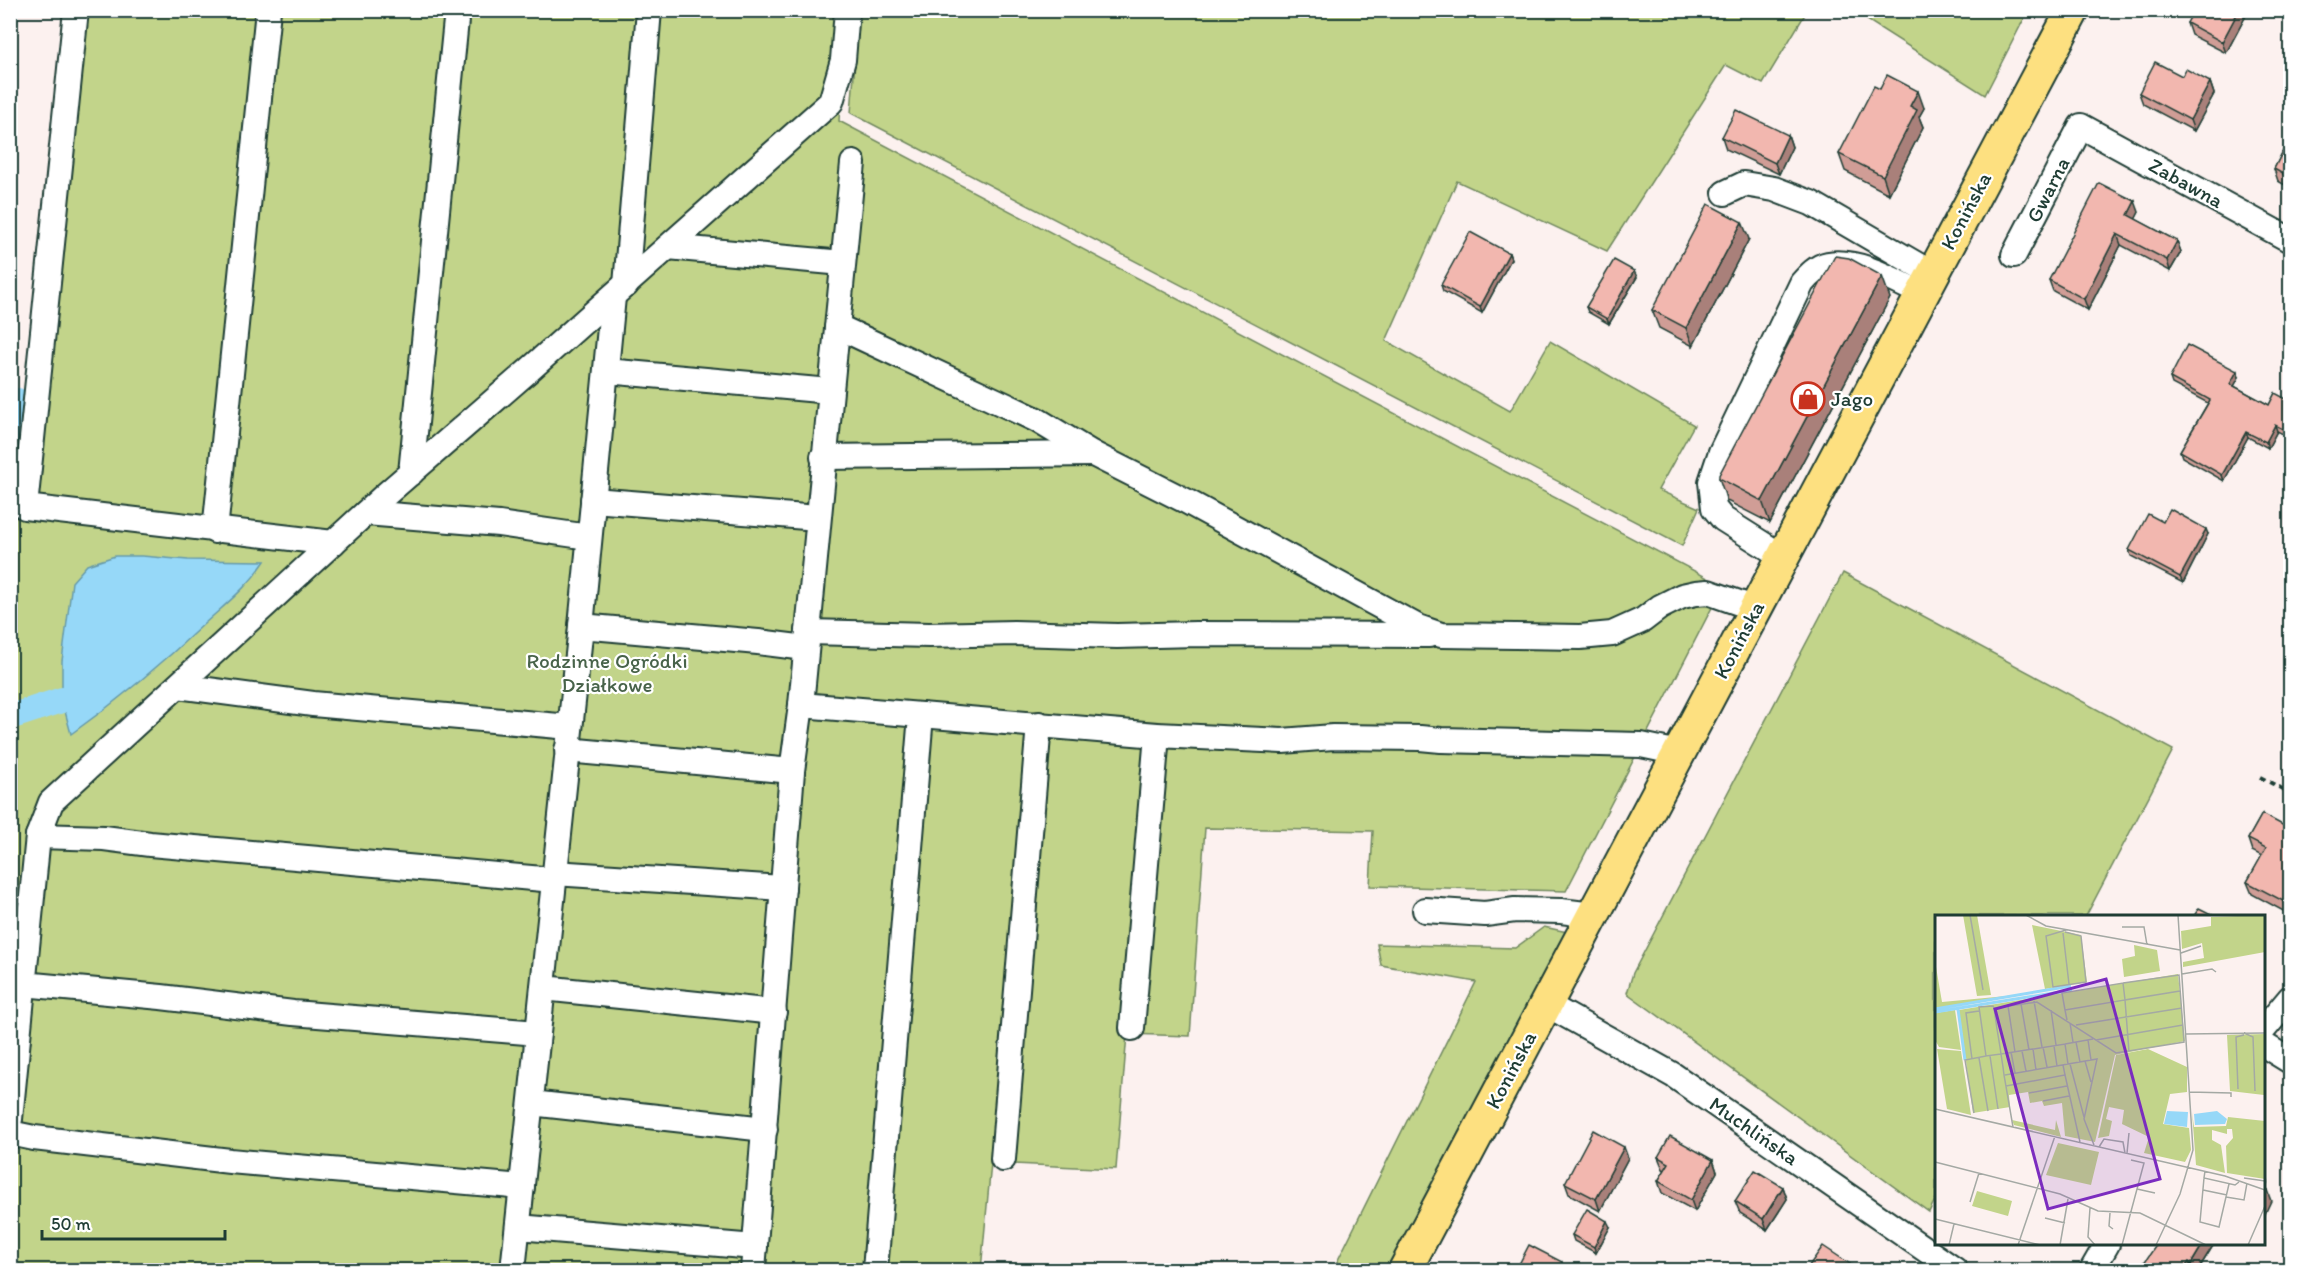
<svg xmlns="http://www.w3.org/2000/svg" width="2301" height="1281" viewBox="0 0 2301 1281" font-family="Itim,sans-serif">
  <rect width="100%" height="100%" fill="#fcf1ef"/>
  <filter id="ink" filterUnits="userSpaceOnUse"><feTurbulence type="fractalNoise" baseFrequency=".0167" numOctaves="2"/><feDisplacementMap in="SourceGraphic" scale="12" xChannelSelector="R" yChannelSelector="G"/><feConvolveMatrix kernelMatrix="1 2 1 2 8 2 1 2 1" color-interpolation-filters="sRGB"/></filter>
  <g filter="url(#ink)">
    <g fill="#c2d48a" stroke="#70885f" stroke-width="1.5">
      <polygon points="69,11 846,11 839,121 1723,586 1566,891 1370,886 1373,831 1205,828 1190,1036 1127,1034 1116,1169 991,1163 981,1270 11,1270 10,570"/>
      <polygon points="859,11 1807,11 1763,84 1726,65 1607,251 1457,181 1386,341 1510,411 1550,341 1694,425 1658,490 1699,508 1682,546 851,113"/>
      <polygon points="1853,11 2028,11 1985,95"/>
      <polygon points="1843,573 2173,750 2086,916 1936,916 1936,1198 1929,1212 1627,993 1633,973"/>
      <polygon points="1544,927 1572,933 1394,1270 1333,1270 1476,982 1381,965 1377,944 1515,948"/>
    </g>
    <path fill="#96d8f8" stroke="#669aaa" stroke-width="1.5" d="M115 556H142L188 560 265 561C249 586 227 603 205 623 163 663 119 700 71 734L62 700V661L72 582 87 565Z"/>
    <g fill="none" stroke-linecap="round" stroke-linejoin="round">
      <g stroke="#96d8f8" stroke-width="26">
        <polyline points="10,459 17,401"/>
        <polyline points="10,717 62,700"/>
      </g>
      <defs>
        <g id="minor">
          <polyline points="76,10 25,507 333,543"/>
          <polyline points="1725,193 1744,184 1774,189 1811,203 1933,274"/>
          <polyline points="668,247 843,263"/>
          <polyline points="2014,255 2081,126 2290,240"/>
          <polyline points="626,285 649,10"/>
          <polyline points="837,328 853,163"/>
          <polyline points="606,371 830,391"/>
          <polyline points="823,457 1093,454"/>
          <polyline points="411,473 457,10"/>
          <polyline points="593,500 818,518"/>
          <polyline points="366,513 499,524 589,537"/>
          <polyline points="215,531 268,10"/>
          <path d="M1783 557 1723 519 1714 508 1711 482 1721 452 1802 283C1809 275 1817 266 1828 264 1860 259 1895 281 1922 294"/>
          <polyline points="581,626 613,297"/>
          <polyline points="808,632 929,635 1014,633 1117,636 1196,634 1429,635"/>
          <polyline points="178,686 313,704 570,727"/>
          <polyline points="801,705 921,715 875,1270"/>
          <polyline points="921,715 1157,735 1282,741 1333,737 1420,738 1441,740 1641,745 1679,753"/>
          <polyline points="567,750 792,771"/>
          <polyline points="38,836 104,838 150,844 554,880"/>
          <polyline points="554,873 783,888"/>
          <polyline points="1425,910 1485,914 1515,910 1561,911 1593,915"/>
          <polyline points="23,984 161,997 293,1013 538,1033"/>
          <polyline points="543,988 774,1012"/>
          <polyline points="1546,1004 1673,1075 1955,1270"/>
          <polyline points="1132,1028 1157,735"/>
          <polyline points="2264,1029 2290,998"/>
          <polyline points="2264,1045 2290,1061"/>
          <polyline points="531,1103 765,1129"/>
          <polyline points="10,1119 38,836 51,802 384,496 527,372 831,102 843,60 847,10"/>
          <polyline points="10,1133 34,1138 230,1161 522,1187"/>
          <polyline points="1003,1159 1039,724"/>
          <polyline points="518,1227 755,1247"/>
          <polyline points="513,1270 581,626 758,642 806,648"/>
          <polyline points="753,1270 792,771 801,705 837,328 843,329 1037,420 1093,454 1186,501 1418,627 1441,635 1580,637 1612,634 1643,620 1660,607 1682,596 1696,593 1708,592 1756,609"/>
          <polyline points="2092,1270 2107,1244"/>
        </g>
        <polyline id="major" points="1405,1270 2073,10"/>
      </defs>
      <use href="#minor" stroke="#1f3d34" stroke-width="28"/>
      <use href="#major" stroke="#1f3d34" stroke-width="36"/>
      <polyline stroke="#1f3d34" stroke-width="4" stroke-dasharray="6 4.5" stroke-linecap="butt" points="2260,777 2290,793"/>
      <use href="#minor" stroke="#fff" stroke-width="24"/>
      <use href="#major" stroke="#fde080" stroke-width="32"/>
    </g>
    <g fill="#d09d96" stroke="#1f3d34" stroke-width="1.5">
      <polygon points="2249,10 2226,53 2191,35 2187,23"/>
      <polygon points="2182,76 2210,82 2214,94 2194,131 2143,104 2139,93"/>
      <polygon points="1880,89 1924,108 1919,117 1923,127 1889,194 1845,171 1839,154"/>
      <polygon points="1788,135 1792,147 1779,174 1726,149 1722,137"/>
      <polygon points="2290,137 2290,188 2278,181 2274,169"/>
      <polygon points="2139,212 2135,219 2177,241 2181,252 2170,271 2121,245 2088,310 2053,291 2049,280"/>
      <polygon points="1749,239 1693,346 1659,328 1652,310"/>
      <polygon points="1509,253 1511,259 1482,313 1443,291 1441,285"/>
      <polygon points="1637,277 1609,324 1588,312 1586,307"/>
      <polygon points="1890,298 1770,523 1727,501 1719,478"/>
      <polygon points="2239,377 2234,386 2269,405 2275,393 2287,436 2277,431 2268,448 2248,437 2224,481 2182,457 2180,451 2208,403 2172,384 2170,378"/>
      <polygon points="2208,534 2183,583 2131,556 2129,550"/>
      <polygon points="2262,814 2287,913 2252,894 2247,882 2262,856 2252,851 2248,839"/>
      <polygon points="2290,1112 2290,1141 2286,1138 2284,1132 2289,1123"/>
      <polygon points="1658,1157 1713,1160 1717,1172 1695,1211 1662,1193 1658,1181 1665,1170 1663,1169"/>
      <polygon points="1628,1158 1600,1211 1569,1194 1565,1183"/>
      <polygon points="1783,1187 1787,1199 1767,1230 1740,1213 1735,1201"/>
      <polygon points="1610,1227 1596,1253 1574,1241 1572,1235"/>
      <polygon points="2214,1244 2198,1270 2139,1270"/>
    </g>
    <g fill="#a9807a" stroke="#1f3d34" stroke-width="1.5">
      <polygon points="2239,10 2249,10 2226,53 2222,42"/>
      <polygon points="2210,82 2214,94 2194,131 2190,120"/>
      <polygon points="1918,91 1924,108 1919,117 1923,127 1889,194 1883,176 1910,106"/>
      <polygon points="1788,135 1792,147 1779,174 1775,163"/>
      <polygon points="2135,201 2139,212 2132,226 2128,215"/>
      <polygon points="1742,222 1749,239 1693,346 1686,328"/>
      <polygon points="2117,234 2121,245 2088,310 2084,299"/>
      <polygon points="2177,241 2181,252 2170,271 2167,260"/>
      <polygon points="1509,253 1511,259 1482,313 1480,307"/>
      <polygon points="1634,271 1637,277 1609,324 1607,319"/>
      <polygon points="1882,276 1890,298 1770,523 1762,501"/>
      <polygon points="2237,371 2239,377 2232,390 2230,384"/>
      <polygon points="2290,421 2290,430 2287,436 2285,430"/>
      <polygon points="2275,425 2277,431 2268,448 2266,442"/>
      <polygon points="2246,432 2248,437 2224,481 2222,475"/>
      <polygon points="2206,529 2208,534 2183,583 2180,577"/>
      <polygon points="2290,886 2290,906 2287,913 2283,901"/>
      <polygon points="1624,1147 1628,1158 1600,1211 1596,1199"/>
      <polygon points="1713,1160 1717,1172 1695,1211 1691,1200"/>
      <polygon points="2264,1170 2268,1181 2264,1190"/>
      <polygon points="1783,1187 1787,1199 1767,1230 1763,1219"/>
      <polygon points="2267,1190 2271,1201 2264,1216 2264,1196"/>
      <polygon points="1607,1221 1610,1227 1596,1253 1594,1247"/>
      <polygon points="2203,1244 2214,1244 2198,1270 2194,1270 2191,1264"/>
      <polygon points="1562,1262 1565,1270 1557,1270"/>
      <polygon points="2189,1262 2192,1270 2183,1270"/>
    </g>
    <g fill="#f2b7af" stroke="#1f3d34" stroke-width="1.5">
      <polygon points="2194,10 2239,10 2222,42 2187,23"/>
      <polygon points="2155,62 2182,76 2186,69 2210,82 2190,120 2139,93"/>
      <polygon points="1887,75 1918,91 1910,106 1917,110 1883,176 1839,154 1874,86 1880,89"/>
      <polygon points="1736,110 1788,135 1775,163 1722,137"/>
      <polygon points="2290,137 2290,178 2274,169"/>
      <polygon points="2099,183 2135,201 2128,215 2177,241 2167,260 2117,234 2084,299 2049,280"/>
      <polygon points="1708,204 1742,222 1686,328 1652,310"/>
      <polygon points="1470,232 1509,253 1480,307 1441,285"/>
      <polygon points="1835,256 1849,258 1882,276 1762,501 1719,478 1719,475"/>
      <polygon points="1614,260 1634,271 1607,319 1586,307"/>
      <polygon points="2187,345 2237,371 2230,384 2269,405 2275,393 2290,401 2290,421 2285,430 2275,425 2266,442 2246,432 2222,475 2180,451 2210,400 2170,378"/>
      <polygon points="2170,509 2206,529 2180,577 2129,550 2148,514 2163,522"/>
      <polygon points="2262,814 2290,829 2290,846 2288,851 2290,853 2290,886 2283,901 2247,882 2266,848 2248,839"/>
      <polygon points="2199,908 2215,916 2194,916"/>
      <polygon points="2290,1112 2290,1136 2284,1132 2289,1123 2287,1114"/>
      <polygon points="1593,1130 1624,1147 1596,1199 1565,1183"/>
      <polygon points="1670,1136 1713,1160 1691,1200 1658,1181 1669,1163 1658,1157"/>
      <polygon points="1755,1170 1783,1187 1763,1219 1735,1201"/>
      <polygon points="2264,1188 2267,1190 2264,1196"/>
      <polygon points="1587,1209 1607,1221 1594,1247 1572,1235"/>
      <polygon points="2157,1244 2203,1244 2191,1264 2189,1262 2183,1270 2139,1270"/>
      <polygon points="1529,1245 1562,1262 1557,1270 1516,1270"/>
      <polygon points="1823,1246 1859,1270 1806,1270"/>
    </g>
  </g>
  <defs>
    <symbol id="shop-ring" viewBox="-11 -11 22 22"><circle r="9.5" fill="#fff" stroke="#c8321e" stroke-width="1.5"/><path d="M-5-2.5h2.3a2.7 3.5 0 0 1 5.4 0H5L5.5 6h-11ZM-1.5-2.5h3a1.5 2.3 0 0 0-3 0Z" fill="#c8321e"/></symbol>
  </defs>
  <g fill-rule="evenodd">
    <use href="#shop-ring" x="1789" y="380" width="38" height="38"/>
  </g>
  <g text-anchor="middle" stroke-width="4.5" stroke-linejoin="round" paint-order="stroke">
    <g font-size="21" fill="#1f3d34" stroke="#fff">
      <text transform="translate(2186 183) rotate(29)" y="7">Zabawna</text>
      <text transform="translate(2048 190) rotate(-63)" y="7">Gwarna</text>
      <text transform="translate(1966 211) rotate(-62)" y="7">Konińska</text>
      <text transform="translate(1739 640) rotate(-62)" y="7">Konińska</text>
      <text transform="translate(1511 1070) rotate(-62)" y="7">Konińska</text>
      <text transform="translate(1754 1131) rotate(35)" y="7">Muchlińska</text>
    </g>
    <g font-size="21" fill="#1f3d34" stroke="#fff" text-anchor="start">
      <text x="1831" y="406">Jago</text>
    </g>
    <g font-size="21" fill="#48634a" stroke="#fff">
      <text x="607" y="668">Rodzinne Ogródki<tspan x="607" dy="24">Działkowe</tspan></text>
    </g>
  </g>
  <g transform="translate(1935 915)">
    <rect width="330" height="330" fill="#fcf1ef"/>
    <path d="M28 0H42L56 80 42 81ZM330 0V37L248 52V47L269 43 267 28 247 34 246 16 276 11V2ZM97 10 146 20 152 67 110 74ZM199 30 222 35 225 56 189 62 187 44 200 41ZM0 46 7 87 93 79 0 94ZM243 59 250 126 180 140 160 227 130 221 127 188 109 191 107 186 95 188 93 177 74 180 75 192 38 198 24 95ZM20 95 26 135 4 132 0 125V98ZM330 119V200L329 180 295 176 292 120ZM2 134 26 136 36 200 12 194ZM213 134 252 152V177L235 179 228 209 254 213 256 235 250 247 209 238 214 222 187 209 189 195 174 192 171 204 177 206 174 221 163 223 181 140ZM257 197 259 212 291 211 293 202 330 206V264L292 258 291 231 298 223 297 214H292V219L277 215V225L286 230 290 258 261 250ZM77 205 120 215 121 205 126 222 79 210ZM123 228 164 237 156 270 111 260ZM42 276 77 286 73 301 37 291Z" fill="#c2d48a"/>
    <path d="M232 196 253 197 252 212 229 209ZM282 196 292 204 290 209 260 210 259 199Z" fill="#96d8f8"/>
    <path fill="none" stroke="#96d8f8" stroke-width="3" d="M0 94 136 71M23 94 30 145M0 97 137 75"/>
    <path fill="none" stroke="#a4a9a4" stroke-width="1.5" d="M35 0 48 75M91 0 111 11 245 35M187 12H209L212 30M130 17 146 21 151 67 118 72 111 21 131 15M128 18 134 69M246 38 266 31M247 59 277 54 281 57M99 86 107 132M86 89 94 135M73 91 80 137M59 93 102 87 181 138 249 127 244 60 188 68M116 95 121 130M130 95 190 85 188 68 127 78 130 95 132 105M135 108 138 127M141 110 247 93M309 118 318 122 320 176M251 119 330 118M153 125 156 145M161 125 248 110M141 127 145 147M130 129 158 124M119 131 122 151M108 132 112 152M98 134 101 155M87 136 91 156M76 137 80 158M194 137 190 85 245 76M55 141 63 194M44 143 53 196M37 144 31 98 44 96M150 146 156 167M135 149 149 202M70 160 162 144 149 204 159 230M130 160 145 227M71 171 130 160 128 150M303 174 301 122 309 120M254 177 296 178V182M94 178 132 171M108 186 134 181M0 194 290 261 330 275M39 198 30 145 51 141M78 212 69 160 68 152 66 139 65 132 62 114 59 93 58 91 44 92 51 141 66 139 130 129 133 149M164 232 169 224 188 227 190 238M192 238 194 218M0 247 125 279 163 296 205 298 271 330M270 256 269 263 300 270 304 267M269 263 265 307 284 312 294 269M309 263 330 266M202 274 220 278M268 275 292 280M291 282 309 285 312 268M35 287 44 258M155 293 153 322 160 330M175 298 174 311 178 314M110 303 130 308M0 304 105 330M14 330 19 309M83 330 120 221M125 330 133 284M187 330 209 248 196 245M221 330 245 279 258 235 243 0M313 330 330 291"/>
    <path fill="#7b2cbf" fill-opacity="0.15" stroke="#7b2cbf" stroke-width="3" d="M171 64 225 264 113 294 60 94Z"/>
    <rect width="330" height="330" fill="none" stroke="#1f3d34" stroke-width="3"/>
  </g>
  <rect width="2301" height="1281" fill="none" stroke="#fff" stroke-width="36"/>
  <rect x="18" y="18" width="2265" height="1245" fill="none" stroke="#1f3d34" stroke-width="2" filter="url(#ink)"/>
  <path d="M42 1230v9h183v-9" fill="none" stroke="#1f3d34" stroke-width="3"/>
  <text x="51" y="1230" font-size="18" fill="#1f3d34" stroke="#ffffff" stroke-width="4.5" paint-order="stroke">50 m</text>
</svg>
